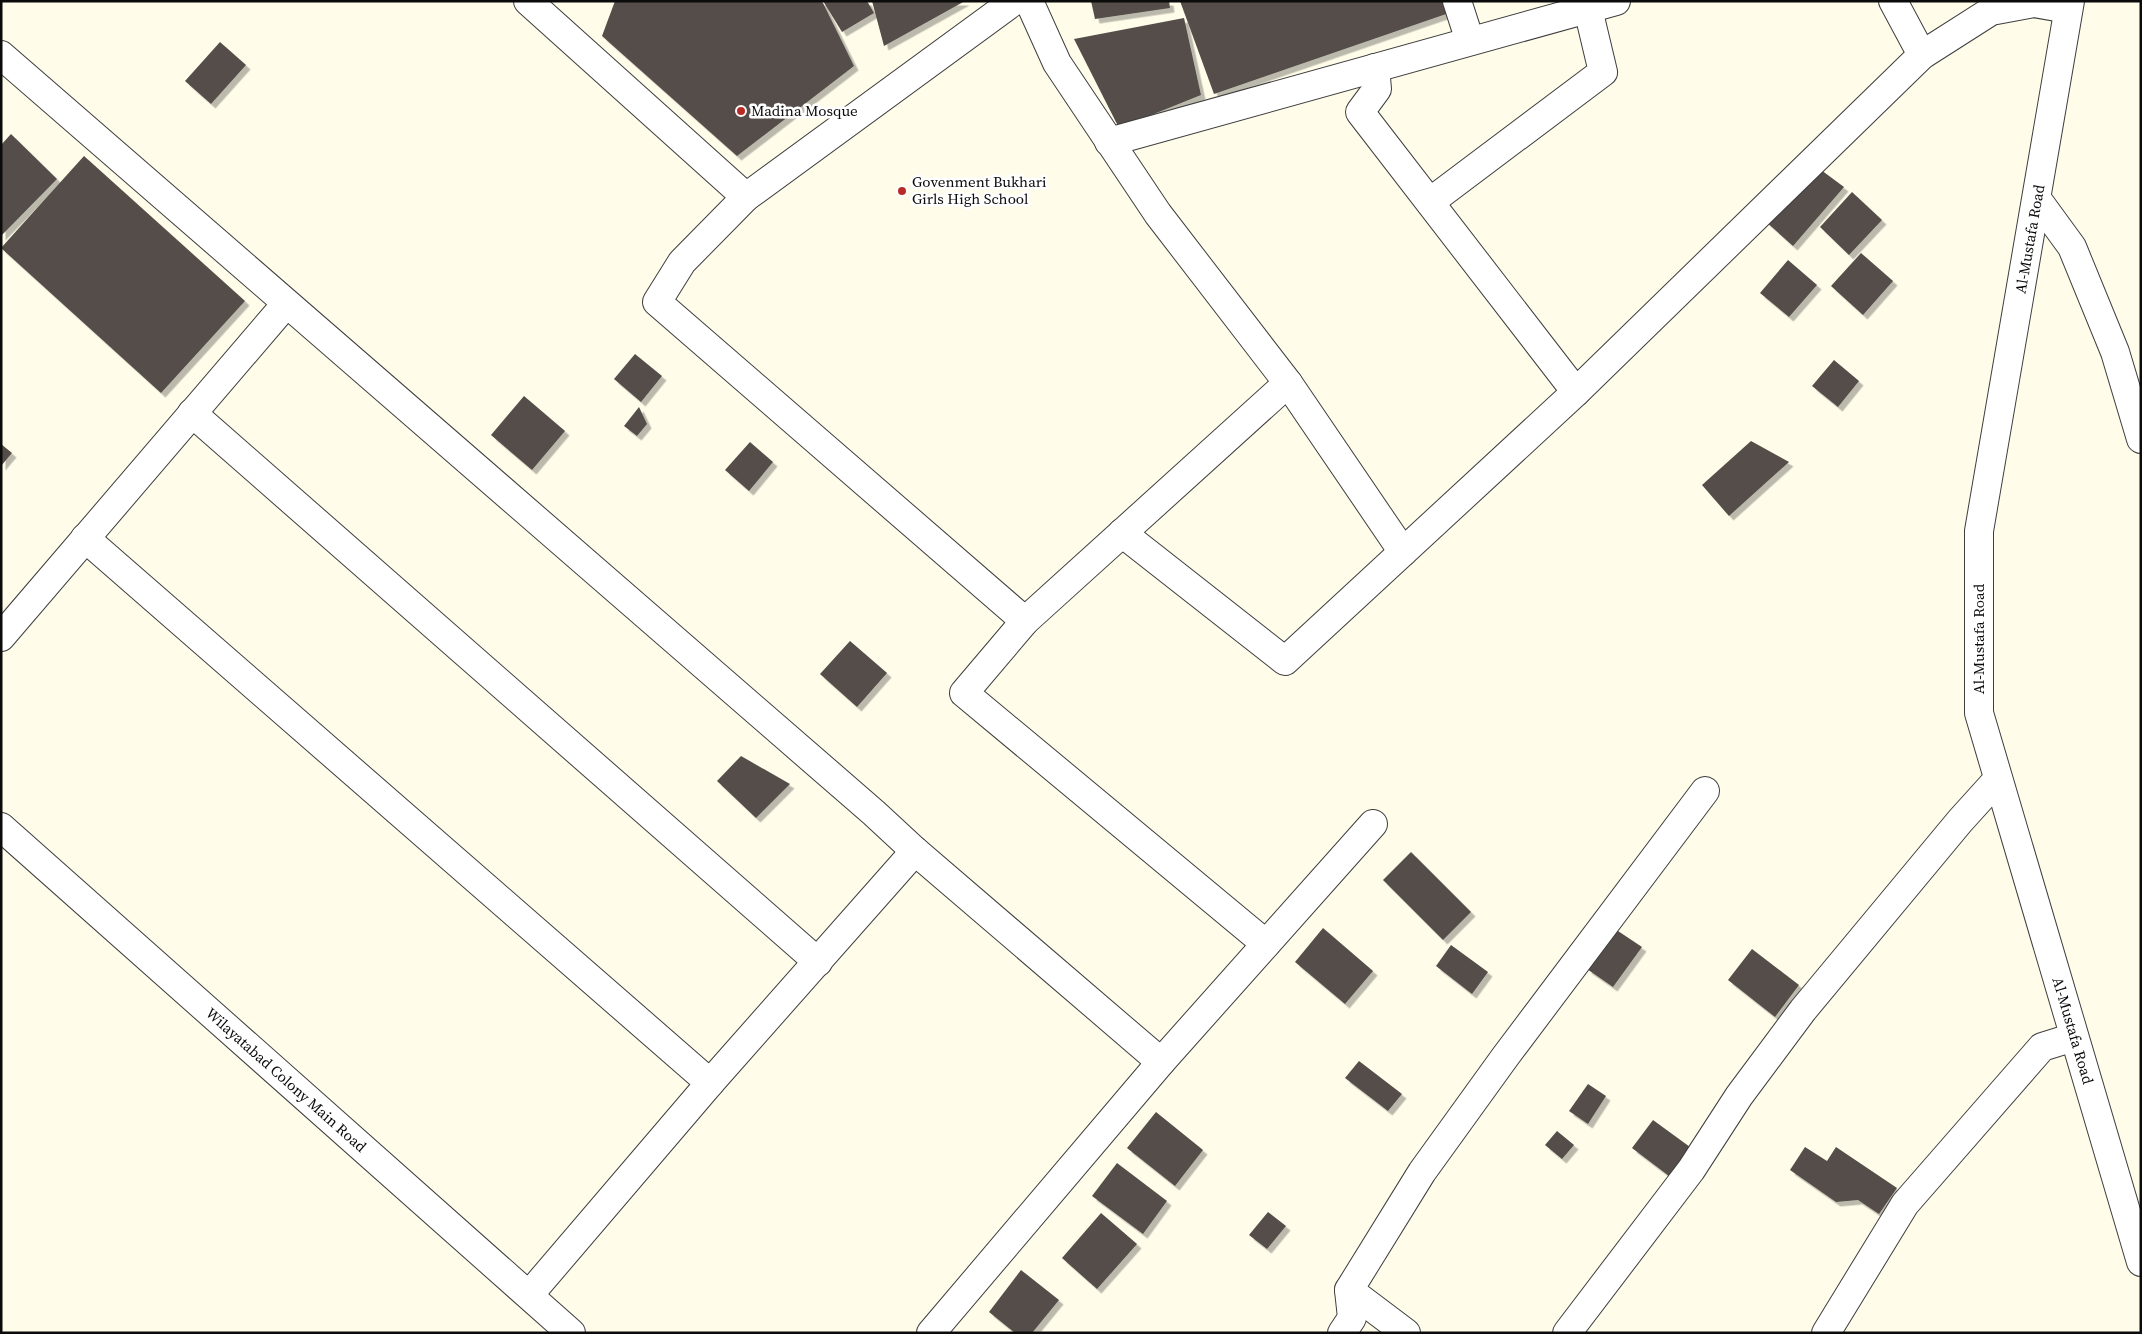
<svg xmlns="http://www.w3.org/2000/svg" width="2142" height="1334" viewBox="0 0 2142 1334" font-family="'Source Serif 4',serif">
  <defs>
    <filter id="shadow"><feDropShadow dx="4.5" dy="4.5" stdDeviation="0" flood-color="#0004"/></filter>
  </defs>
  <rect width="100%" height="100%" fill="#fffcea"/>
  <g fill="#544d48" filter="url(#shadow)">
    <polygon points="615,1 822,1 854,66 737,156 602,36"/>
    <polygon points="823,1 867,1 874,13 842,32"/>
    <polygon points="872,1 965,1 884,46"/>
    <polygon points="1091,1 1169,1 1170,8 1095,19"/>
    <polygon points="1180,1 1448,1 1452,12 1214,94"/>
    <polygon points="1184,18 1201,95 1119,128 1074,39"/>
    <polygon points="220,42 246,65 211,104 185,81"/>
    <polygon points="11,134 57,179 1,236 1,145"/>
    <polygon points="84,156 245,301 161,393 1,248"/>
    <polygon points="1817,167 1844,187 1793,246 1764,220"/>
    <polygon points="1852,192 1882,220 1849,255 1820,227"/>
    <polygon points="1861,253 1893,281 1863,315 1831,286"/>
    <polygon points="1788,260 1817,285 1789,317 1760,293"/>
    <polygon points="635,354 662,376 641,402 614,379"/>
    <polygon points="1834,360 1859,381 1838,407 1812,386"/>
    <polygon points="524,396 565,431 532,470 491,435"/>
    <polygon points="639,407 647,424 637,436 624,426"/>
    <polygon points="1751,441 1789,462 1729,516 1702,485"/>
    <polygon points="750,442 773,462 749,491 725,470"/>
    <polygon points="1,444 12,453 1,466"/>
    <polygon points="850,641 887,673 857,707 820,674"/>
    <polygon points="741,756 790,784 756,818 717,781"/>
    <polygon points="1411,852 1471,912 1443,940 1383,880"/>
    <polygon points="1323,928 1373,971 1345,1004 1295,962"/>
    <polygon points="1615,929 1642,947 1613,987 1587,969"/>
    <polygon points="1451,945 1488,972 1472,994 1436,966"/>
    <polygon points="1752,949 1799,985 1775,1017 1728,980"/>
    <polygon points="1359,1061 1402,1094 1388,1111 1345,1078"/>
    <polygon points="1588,1084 1606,1096 1588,1124 1569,1111"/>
    <polygon points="1156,1112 1203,1150 1175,1186 1127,1148"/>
    <polygon points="1653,1120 1690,1147 1669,1176 1632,1148"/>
    <polygon points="1557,1131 1574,1145 1562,1159 1545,1145"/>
    <polygon points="1805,1147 1827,1161 1836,1147 1897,1188 1879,1214 1858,1200 1836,1202 1790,1170"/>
    <polygon points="1117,1163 1167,1201 1143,1234 1092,1196"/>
    <polygon points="1268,1212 1286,1226 1267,1249 1249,1235"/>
    <polygon points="1101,1213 1137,1244 1097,1289 1062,1258"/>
    <polygon points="1021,1270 1059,1300 1032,1333 1015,1333 989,1312"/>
  </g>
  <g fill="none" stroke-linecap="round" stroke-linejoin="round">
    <defs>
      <g id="minor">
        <polyline points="528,1 746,197"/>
        <polyline points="1014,1 746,197 682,262 657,302 1025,621"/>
        <polyline points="1029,1 1057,63 1158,214 1288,383 1403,552"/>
        <polyline points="1457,1 1470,41"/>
        <polyline points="1893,1 1922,55"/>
        <polyline points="1,55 874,813 915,851 1161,1062"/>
        <polyline points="1375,68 1377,89 1360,112 1576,392"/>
        <polyline points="1109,142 1616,1"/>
        <polyline points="2037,199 2072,247 2115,352 2141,439"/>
        <polyline points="1430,202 1603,72 1588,9"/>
        <polyline points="192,413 818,962"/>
        <polyline points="1122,533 1285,661 1576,392 1922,55 1991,11 2034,3 2068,9"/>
        <polyline points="85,538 710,1083"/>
        <polyline points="1,637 286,304"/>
        <polyline points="1266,944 964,693 1025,621 1288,383"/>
        <polyline points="529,1295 710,1083 915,851"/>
        <polyline points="931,1333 1161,1062 1373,824"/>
        <polyline points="1342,1333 1352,1318 1349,1290"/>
        <polyline points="1406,1333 1349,1290 1422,1172 1505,1057 1705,791"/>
        <polyline points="1567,1333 1691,1170 1739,1096 1803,1010 1960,821 1998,779"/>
        <polyline points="1826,1333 1905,1204 2042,1047 2074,1037"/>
      </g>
      <g id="tertiary">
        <path id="s1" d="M2070 1 1979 531V713L2141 1262"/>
        <path id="s2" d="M1 827 571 1333"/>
      </g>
    </defs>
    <use href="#minor" stroke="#3e3e3e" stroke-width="30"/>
    <use href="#tertiary" stroke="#3e3e3e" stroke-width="30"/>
    <use href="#minor" stroke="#fff" stroke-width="28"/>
    <use href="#tertiary" stroke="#fff" stroke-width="28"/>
  </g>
  <g fill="#b92a26" stroke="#fff" stroke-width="2">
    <circle cx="741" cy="111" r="5"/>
    <circle cx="902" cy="191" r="5"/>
  </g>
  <g text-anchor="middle" stroke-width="5" stroke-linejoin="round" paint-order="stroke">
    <g font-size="15" fill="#0b0b0b" stroke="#fff" text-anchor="start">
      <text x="751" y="116">Madina Mosque</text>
      <text x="912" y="187">Govenment Bukhari<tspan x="912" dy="17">Girls High School</tspan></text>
    </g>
    <g font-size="15" fill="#0b0b0b" stroke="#fff">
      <text transform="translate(2030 239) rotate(-80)" y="5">Al-Mustafa Road</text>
      <text transform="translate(1979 639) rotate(-90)" y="5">Al-Mustafa Road</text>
      <text dy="5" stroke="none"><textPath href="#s1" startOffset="1051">Al-Mustafa Road</textPath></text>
      <text dy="5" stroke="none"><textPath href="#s2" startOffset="381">Wilayatabad Colony Main Road</textPath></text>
    </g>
  </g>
  <rect width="2142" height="1334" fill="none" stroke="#0b0b0b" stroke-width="5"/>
</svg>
